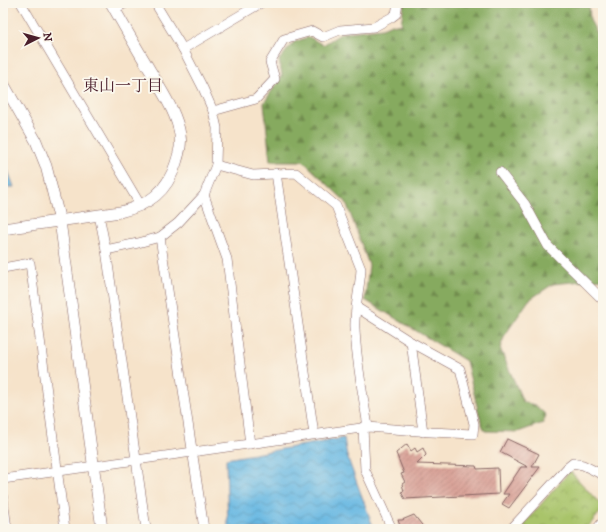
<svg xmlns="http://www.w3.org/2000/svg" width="606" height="532" viewBox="0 0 606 532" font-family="'IM FELL DW Pica','Noto Serif JP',serif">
  <defs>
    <pattern id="forest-firs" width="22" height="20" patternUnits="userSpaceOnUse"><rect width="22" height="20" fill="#86aa5e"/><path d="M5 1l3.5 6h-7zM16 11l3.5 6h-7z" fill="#708a4e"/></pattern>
    <pattern id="park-crowns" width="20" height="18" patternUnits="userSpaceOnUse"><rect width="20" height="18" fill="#a9c46a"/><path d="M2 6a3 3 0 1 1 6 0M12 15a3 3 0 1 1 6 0" fill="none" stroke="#8c9f57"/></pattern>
    <pattern id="water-waves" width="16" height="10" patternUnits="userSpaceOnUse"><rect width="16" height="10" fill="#67b8e2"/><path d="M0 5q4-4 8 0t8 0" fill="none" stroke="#5795b7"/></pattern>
    <pattern id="building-hatch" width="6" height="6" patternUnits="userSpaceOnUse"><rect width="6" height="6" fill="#d69a8f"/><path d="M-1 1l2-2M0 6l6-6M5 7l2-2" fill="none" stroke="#b07d75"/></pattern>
  </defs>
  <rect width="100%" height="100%" fill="#fbf7ec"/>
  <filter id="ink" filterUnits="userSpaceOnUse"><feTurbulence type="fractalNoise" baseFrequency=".025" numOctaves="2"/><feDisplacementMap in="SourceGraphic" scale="8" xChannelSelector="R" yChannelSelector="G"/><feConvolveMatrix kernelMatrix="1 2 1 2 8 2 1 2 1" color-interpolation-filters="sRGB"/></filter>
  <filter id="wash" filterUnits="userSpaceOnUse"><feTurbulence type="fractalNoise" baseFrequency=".012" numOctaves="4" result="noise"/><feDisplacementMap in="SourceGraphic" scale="16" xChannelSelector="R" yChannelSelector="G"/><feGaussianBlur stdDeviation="0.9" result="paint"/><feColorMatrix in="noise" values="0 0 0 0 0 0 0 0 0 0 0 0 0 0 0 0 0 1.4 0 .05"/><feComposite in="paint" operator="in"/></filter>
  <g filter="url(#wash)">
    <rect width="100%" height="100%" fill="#f6e3ca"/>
    <polygon fill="url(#forest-firs)" stroke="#686444" points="404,3 589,3 590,20 603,44 603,279 553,284 529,300 505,335 500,348 523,402 535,405 546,415 543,423 518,432 485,431 481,422 466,361 365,300 369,265 346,202 303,161 270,161 264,103 282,75 279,60 294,42 309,37 323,45 342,33 382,28 392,24 401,25"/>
    <polygon fill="url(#park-crowns)" stroke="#7a724a" points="570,471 603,507 603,509 586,529 527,529 523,525"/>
    <g fill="url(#water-waves)" stroke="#586c86">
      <polygon points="3,157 14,187 3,187"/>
      <polygon points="344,438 347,456 374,529 228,529 226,459"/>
    </g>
    <g id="blocks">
      <g fill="url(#building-hatch)">
        <polygon points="507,439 539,454 532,467 540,467 509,508 502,504 509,494 503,494 521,467 528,467 500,452"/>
        <polygon points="407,444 411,451 415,448 417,452 423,448 426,455 417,464 476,466 477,469 498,468 499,494 405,499 401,492 404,491 402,484 405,482 401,474 404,473 396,453"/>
        <polygon points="414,515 425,529 401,529 398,520 402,520"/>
      </g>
    </g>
  </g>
  <g filter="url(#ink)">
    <use href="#blocks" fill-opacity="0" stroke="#866463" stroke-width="1"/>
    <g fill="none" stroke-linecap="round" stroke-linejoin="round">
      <defs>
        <g id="minor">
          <polyline points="21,3 141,206"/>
          <polyline points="114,9 126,3"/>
          <polyline points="183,49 261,3"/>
          <polyline points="213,111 256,99 275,79 270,62 284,39 312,31 323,37 340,30 374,27 392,17 396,14 398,3"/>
          <path d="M216 165 253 175 296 173 336 206 361 269C360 289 354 308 355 328 356 361 363 394 368 427"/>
          <polyline points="500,172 525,204 548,246 603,300"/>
          <polyline points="276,173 314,434"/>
          <polyline points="204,195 227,259 250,444"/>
          <polyline points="99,215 106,250 146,529"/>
          <polyline points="160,237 204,529"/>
          <polyline points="106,250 138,243 160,237 178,223 204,195 216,165 217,128 213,111 203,88 183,49 155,3"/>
          <polyline points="3,268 30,263 65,529"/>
          <polyline points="411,342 423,432"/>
          <polyline points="363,427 365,470 392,529"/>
          <polyline points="3,479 368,427 431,432 473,434 474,424 460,369 411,342 356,307"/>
          <polyline points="3,498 7,529"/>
          <polyline points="511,529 568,467 573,463 583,465 603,475"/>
        </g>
        <g id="tertiary">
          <polyline points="3,83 36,141 46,166 60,221 102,529"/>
          <path d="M3 229 120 212C149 205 167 192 176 163 179 154 182 144 180 135 177 113 162 92 151 72 137 49 124 26 111 3"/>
          <polyline points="598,529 603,523"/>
        </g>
      </defs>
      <use href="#minor" stroke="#866463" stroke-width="10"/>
      <use href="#tertiary" stroke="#866463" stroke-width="12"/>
      <use href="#minor" stroke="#fff" stroke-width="9"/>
      <use href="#tertiary" stroke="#fff" stroke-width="11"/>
    </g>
  </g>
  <g text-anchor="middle" stroke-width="4" stroke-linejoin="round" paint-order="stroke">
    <g font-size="16" fill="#4a1f2b" stroke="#fbf7ec">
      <text x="123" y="91">東山一丁目</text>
    </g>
  </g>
  <rect width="606" height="532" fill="none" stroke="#fbf7ec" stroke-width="16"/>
  <g transform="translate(38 38) rotate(84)" stroke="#fbf7ec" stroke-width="3" paint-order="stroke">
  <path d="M0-3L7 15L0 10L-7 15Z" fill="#4a1f2b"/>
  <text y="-6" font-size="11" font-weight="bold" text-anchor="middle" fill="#4a1f2b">N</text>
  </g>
</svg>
